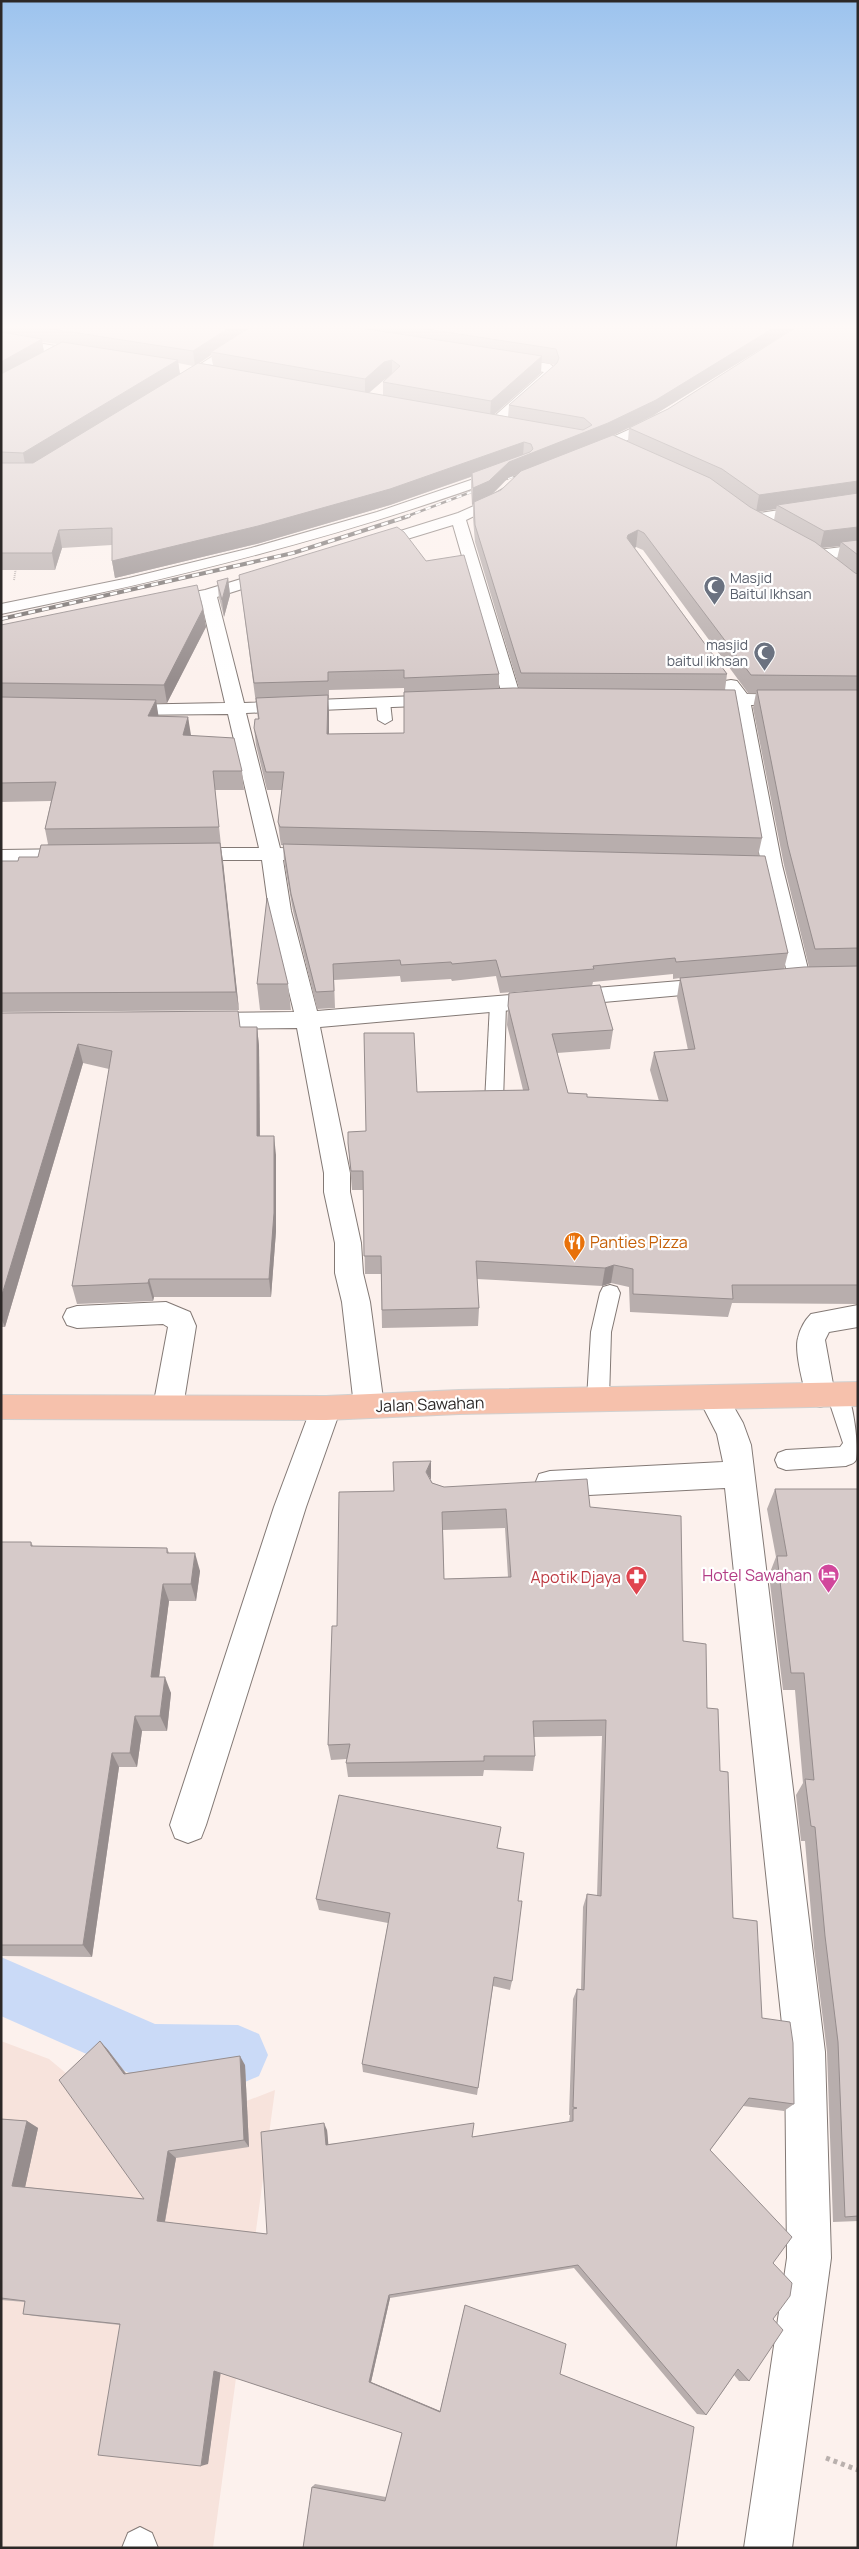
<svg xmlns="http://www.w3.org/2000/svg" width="859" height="2549" viewBox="0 0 859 2549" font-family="Manrope,sans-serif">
  <rect width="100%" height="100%" fill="#fcf1ed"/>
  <polygon fill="#f7e3dc" points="1,2041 49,2059 146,2140 275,2090 213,2548 1,2548"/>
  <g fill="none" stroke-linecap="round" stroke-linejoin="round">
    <polygon fill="#cadaf7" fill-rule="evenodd" points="1,1957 155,2024 238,2025 259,2034 268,2055 259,2076 238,2085 154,2084 1,2016"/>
    <defs>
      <g id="service">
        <polygon points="383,698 390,702 392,720 385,724 378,720 376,702"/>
        <polygon points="498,999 504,1000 506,1004 503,1102 500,1106 494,1108 488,1106 485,1102 490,1004 492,1000"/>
        <polygon points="610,1285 617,1287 620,1293 611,1332 609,1399 606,1405 598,1408 590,1405 587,1399 591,1332 600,1293 603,1287"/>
        <path d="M838 1386 846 1389C853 1403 859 1445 856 1460 854 1464 850 1464 846 1466L786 1470 778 1467 775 1460 778 1453 786 1450 840 1447 843 1443 827 1395 830 1389Z"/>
        <polygon points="140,2527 152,2533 158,2548 122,2548 128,2533"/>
      </g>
      <g id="minor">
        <polygon points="262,324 276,324 182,387 177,388 170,384"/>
        <polygon points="1,337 86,351 92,355 86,359 1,345"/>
        <polygon points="504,357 550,364 558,371 499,427 489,427 487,424 489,421 544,372 500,364 498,361"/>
        <polygon points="661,415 668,419 666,422 592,457 582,457 580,454 582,451"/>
        <path d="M506 468 511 469 513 472 511 475C345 536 175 579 1 614V604L129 578 251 548 377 512Z"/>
        <polygon points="504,488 511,492 501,503 466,520 521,698 518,702 506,702 503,698 453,525 371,550 363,545 365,542 458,513 476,505"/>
        <polygon points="858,498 858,507 753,524 745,519 753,514"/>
        <polygon points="858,545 858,555 818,560 810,555 818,550"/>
        <polygon points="277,568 285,573 283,576 217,597 244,703 441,695 447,696 450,700 447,704 441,705 246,713 280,848 327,850 330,854 327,858 283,860 291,911 317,1011 716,978 724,980 727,985 724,990 716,992 320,1027 350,1173 350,1192 361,1243 363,1273 370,1302 384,1406 379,1415 369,1418 359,1415 354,1406 342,1302 335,1273 335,1243 324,1192 324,1173 297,1028 203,1029 195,1026 191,1021 195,1016 203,1013 294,1012 269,911 262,860 185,860 178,858 175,854 178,850 185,848 259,848 228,714 120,715 114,714 111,710 114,706 120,705 225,703 201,600 164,608 156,603 158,599 205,590"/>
        <polygon points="731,680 737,681 747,694 858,696 858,706 751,705 782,865 810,977 807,982 799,984 791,982 788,977 763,871 723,868 720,864 723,860 760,858 733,705 693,703 690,699 693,695 728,694 722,685 725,681"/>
        <polygon points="75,849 82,851 85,855 82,859 1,862 1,850"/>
        <polygon points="166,1302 190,1312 196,1326 183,1407 178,1416 168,1419 158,1416 153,1407 168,1327 163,1324 77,1328 67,1325 63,1317 67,1309 77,1306"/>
        <path d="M858 1305V1327L829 1332 825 1340 835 1395 830 1404 820 1407 810 1404C804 1392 794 1350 798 1338 800 1329 805 1320 811 1314Z"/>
        <polygon points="713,1385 723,1388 743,1423 751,1445 825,2052 831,2258 792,2548 744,2548 787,2258 785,2052 725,1488 550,1497 539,1494 535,1484 539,1474 550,1471 723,1462 717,1434 698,1397 703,1388"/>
        <polygon points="326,1396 336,1399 341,1408 306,1507 206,1825 201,1838 188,1843 175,1838 170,1825 274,1507 311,1408 316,1399"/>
      </g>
      <polygon id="primary" points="858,1382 858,1406 459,1414 326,1420 1,1419 1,1395 326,1396 459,1390"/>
    </defs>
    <use href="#service" stroke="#837975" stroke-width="2"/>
    <use href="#minor" stroke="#837975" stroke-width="2"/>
    <use href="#primary" stroke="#d1d0cf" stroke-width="2"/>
    <polyline stroke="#b9b0ad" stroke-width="2" stroke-dasharray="1 1" stroke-linecap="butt" points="14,580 16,567"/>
    <polyline stroke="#b9b0ad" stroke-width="5" stroke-dasharray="4 4" stroke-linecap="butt" points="826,2458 858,2470"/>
    <use href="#service" fill="#fff" fill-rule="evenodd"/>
    <use href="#minor" fill="#fff" fill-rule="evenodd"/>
    <use href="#primary" fill="#f6c1ac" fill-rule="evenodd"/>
    <defs>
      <polyline id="rail-far1" points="405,517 527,471"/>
      <polyline id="rail" points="1,619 293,553 409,516"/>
    </defs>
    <use href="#rail-far1" stroke="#726c6a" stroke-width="2.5"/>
    <use href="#rail" stroke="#726c6a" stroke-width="4"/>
    <use href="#rail-far1" stroke="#fff" stroke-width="2" stroke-dasharray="5.5" stroke-linecap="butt"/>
    <use href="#rail" stroke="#fff" stroke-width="2.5" stroke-dasharray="7" stroke-linecap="butt"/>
  </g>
  <g fill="#b8aead" fill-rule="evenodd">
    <path d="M1 324H858V1304L732 1303 728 1317 630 1312 629 1287 611 1283 602 1286 477 1279 479 1308 478 1326 382 1328 381 1274H365L363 1190H352L348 1143 366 1131 417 1092 523 1090 507 1025 509 993 613 1030 610 1049 557 1053 568 1093 587 1097 659 1101 650 1070 654 1052 688 1050 677 997 680 978 673 979V974L593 982 592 986 500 993 496 976 452 981 451 979 401 982 400 976 334 980 335 1008 317 1009 293 911 284 861 283 845H281L280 839 278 822 282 790H267L256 745 254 728 258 719 239 575 499 674V688H519L475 542 473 519V504L472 505 471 490V477L390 505 260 543 115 578 112 561V545L62 548 55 570H1ZM42 342 57 344 44 351ZM772 342 668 409 654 415ZM211 355 213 365 199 363ZM541 362 555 365 509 405 508 417 495 414 541 373ZM178 363 193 366 180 374ZM386 378 383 382V395L369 393 385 379ZM629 428 628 441 614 435ZM517 475 501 490 493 494 508 478ZM776 509 774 520 759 512ZM840 546 837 559 822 548ZM636 547 643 550 748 693H756L753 708 784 865 809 967 784 969 788 953 758 856 762 838 725 690 727 674 635 548ZM404 688V733L329 734 328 698H329V690Z"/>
    <polygon points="228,578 230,595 224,617 219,598 217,581"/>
    <polygon points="203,609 206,627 167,703 156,703 158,716 188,717 190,736 242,771 244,790 215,790 239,1010 1,1012 1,861 18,861 38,857 48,844 45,829 51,801 1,802 1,625"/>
    <polygon points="257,984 288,984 291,1010 260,1010"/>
    <polygon points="1,1013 240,1027 257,1027 259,1046 260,1136 276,1155 276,1231 271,1297 154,1297 153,1301 77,1304 72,1286 109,1069 83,1063 5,1327 1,1327"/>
    <path d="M431 1480 432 1483 444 1487 590 1507 683 1641 707 1708 720 1771 733 1918 762 2018 794 2104 784 2111 743 2106 710 2150 773 2263V2319L749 2381H739L734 2375 706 2415 697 2414 574 2268 390 2298 371 2382 440 2411 465 2305 560 2374 694 2427 303 2548 312 2487 315 2484 386 2497 402 2433 220 2373 208 2464 120 2325 35 2316 23 2314 25 2302 1 2300V2119L27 2121 38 2128 25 2187 144 2199 100 2041 108 2050 126 2073 245 2065 249 2147 176 2158 165 2222 267 2234 327 2130 328 2144 472 2137 569 2122 570 2115H569L573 1999 577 1989 581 1990 583 1907 587 1894 597 1896 602 1736 534 1737 535 1756 533 1771 484 1770 483 1776 348 1777 346 1763 347 1759 331 1760 328 1745 337 1626 394 1491ZM505 1528 508 1577 444 1579 443 1530Z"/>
    <polygon points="775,1489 858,1489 858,2221 833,2222 827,2052 814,1948 805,1841 801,1841 796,1795 803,1783 795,1690 783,1690 769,1575 776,1557 767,1509"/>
    <polygon points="1,1542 31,1542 33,1546 167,1548 169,1553 200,1571 196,1601 169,1601 159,1677 171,1693 167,1731 142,1731 137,1767 119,1767 92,1957 1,1956"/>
    <polygon points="498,1848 518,1901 512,1981 510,1990 493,1986 477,2095 363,2072 362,2064 388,1923 319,1910 316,1899"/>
  </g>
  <g fill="#968d8d">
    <polygon points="235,324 259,324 211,352 211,355 195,366 193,351"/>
    <polygon points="780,324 801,324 654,415 606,439 508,478 489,497 472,505 473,488 507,464 390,505 260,543 115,578 112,561 524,442 523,456 608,423"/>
    <polygon points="42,339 44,354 1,379 1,362"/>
    <polygon points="542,356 541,373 490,418 491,401"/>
    <polygon points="178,360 180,375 26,469 23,453"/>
    <polygon points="392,360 392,377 385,379 365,396 365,379 384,362"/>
    <polygon points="858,481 858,497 777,505 776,509 756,512 759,495"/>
    <polygon points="858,527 858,544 841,542 840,546 820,548 824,531"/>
    <polygon points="59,530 62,548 55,570 52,553"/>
    <polygon points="638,530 636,547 626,552 628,535"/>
    <polygon points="228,578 230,595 224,617 222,600"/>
    <polygon points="203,609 206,627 167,703 164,685"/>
    <polygon points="328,695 329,712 329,751 327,734"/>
    <polygon points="156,700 159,719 148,716"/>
    <polygon points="188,717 191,735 185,754 183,735"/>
    <polygon points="220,843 223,861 239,1010 236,992"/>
    <polygon points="257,1027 259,1046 260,1155 257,1136"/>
    <polygon points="78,1044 83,1063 5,1327 1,1318 1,1298"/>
    <polygon points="274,1136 276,1155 276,1231 271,1297 269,1279"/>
    <polygon points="614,1265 611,1283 602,1286 605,1268"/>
    <polygon points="149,1279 154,1297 153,1301 148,1283"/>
    <polygon points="431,1461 431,1480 426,1472"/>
    <polygon points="195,1553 200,1571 196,1601 191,1584"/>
    <polygon points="163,1584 169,1601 157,1693 151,1677"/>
    <polygon points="165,1677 171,1693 167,1731 160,1716"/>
    <polygon points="135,1716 142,1731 137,1767 130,1753"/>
    <polygon points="112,1753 119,1767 92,1957 83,1945"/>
    <polygon points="100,2041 108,2050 132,2082 124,2074"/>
    <polygon points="240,2056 245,2065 249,2147 244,2140"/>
    <polygon points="27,2121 38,2128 24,2192 12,2186"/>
    <polygon points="324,2123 327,2130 329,2151 326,2145"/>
    <polygon points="168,2151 176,2158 164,2226 157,2221"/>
    <polygon points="389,2295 390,2298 371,2382 440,2411 440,2412 369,2382"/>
    <polygon points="214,2371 221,2371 208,2464 201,2466"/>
  </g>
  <g fill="#d6cac9" stroke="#968d8d" fill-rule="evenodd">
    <polygon points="20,324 235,324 193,351"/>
    <polygon points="255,324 335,324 542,356 491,401 383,382 400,366 392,360 384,362 365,379 211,352"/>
    <polygon points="394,324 780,324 656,400 608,423 509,462 489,481 473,488 472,473 530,452 533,449 531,444 524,442 390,489 258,526 112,561 112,528 59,530 52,553 1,553 1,463 33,463 198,363 583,430 592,425 584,418 509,405 557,363 559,358 556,349"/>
    <polygon points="801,324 858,324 858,481 759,495 722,469 629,428 668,409"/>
    <polygon points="1,332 42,339 1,362"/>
    <polygon points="62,342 178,360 23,453 1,452 1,374"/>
    <polygon points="613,435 710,478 750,507 815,542 855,573 858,574 858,676 751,675 644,533 638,530 628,535 627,538 727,674 521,673 475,525 474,502 501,490 521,471"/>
    <polygon points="858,493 858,527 824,531 777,505"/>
    <polygon points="397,527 404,532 426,561 464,555 499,674 404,678 404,670 328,672 328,681 254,683 239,575"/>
    <polygon points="858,540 858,555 841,542"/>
    <polygon points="228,578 222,600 217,581"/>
    <polygon points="197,585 203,609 164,685 1,683 1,625"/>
    <polygon points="513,688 735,690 762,838 280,827 278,822 284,772 266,772 254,728 255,719 259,719 256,698 328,695 327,734 404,733 404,692"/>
    <polygon points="757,690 858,690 858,948 815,949 788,846"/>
    <polygon points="1,697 156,700 148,716 188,717 183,735 234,738 242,771 213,771 219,827 45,829 56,782 1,783"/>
    <polygon points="220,843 236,992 1,993 1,861 18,861 19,857 38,857 41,845"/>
    <polygon points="283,844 765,856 788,953 676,962 675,958 593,966 594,969 501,977 496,960 452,964 451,962 401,965 400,960 333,964 334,991 316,992 291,894"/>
    <polygon points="267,898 288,984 257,984"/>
    <polygon points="858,966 858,1285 732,1285 733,1299 633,1294 633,1269 614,1265 605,1268 476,1261 479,1308 382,1310 381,1256 364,1256 363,1171 351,1171 348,1143 348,1132 366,1131 364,1033 414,1033 417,1092 529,1090 508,1006 509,993 600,985 613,1030 552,1034 568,1093 587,1094 587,1097 668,1101 654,1052 695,1049 680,978 804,967"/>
    <polygon points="238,1011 240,1027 257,1027 257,1136 274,1136 274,1213 269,1279 149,1279 148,1283 72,1286 112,1051 78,1044 1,1298 1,1013"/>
    <path d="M431 1461 426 1472 432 1483 444 1487 587 1479 590 1507 681 1516 683 1641 706 1644 707 1708 718 1709 720 1771 728 1772 733 1918 757 1921 762 2018 790 2022 793 2043 794 2104 749 2098 710 2150 792 2237 773 2263 792 2283 790 2296 773 2319 783 2330 749 2381 738 2369 706 2415 578 2265 389 2295 369 2382 440 2412 465 2305 566 2344 560 2374 694 2427 676 2548H303L312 2487 385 2501 402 2433 214 2371 201 2466 98 2455 120 2324 23 2314 25 2301 1 2298V2119L27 2121 12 2186 144 2199 59 2080 100 2041 124 2074 240 2056 244 2140 168 2151 157 2221 267 2234 261 2132 324 2123 326 2145 474 2123 472 2137 573 2121V2109L577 2108 573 2107 577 1989 584 1990 587 1894 601 1896 606 1720 533 1721 535 1756H484V1761L346 1763 350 1744 328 1745 332 1626H337L339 1492 394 1491 393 1462ZM506 1509 511 1577 444 1579 442 1512Z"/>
    <polygon points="775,1489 858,1489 858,2216 845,2217 838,2042 825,1936 815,1827 811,1826 805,1779 814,1780 804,1673 791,1673 777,1556 787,1556"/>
    <polygon points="1,1542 31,1542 31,1546 167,1548 167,1553 195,1553 191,1584 163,1584 151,1677 165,1677 160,1716 135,1716 130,1753 112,1753 83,1945 1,1945"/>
    <polygon points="339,1795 501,1827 497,1848 524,1853 518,1901 522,1901 512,1981 494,1977 478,2088 362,2064 390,1913 316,1899"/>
  </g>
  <linearGradient id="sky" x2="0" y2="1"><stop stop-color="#9cc3ee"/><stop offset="0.48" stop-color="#fef9f7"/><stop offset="1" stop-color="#fef9f7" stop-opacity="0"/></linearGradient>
  <rect width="859" height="681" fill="url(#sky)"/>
  <defs>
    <symbol id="mosque-pin" viewBox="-11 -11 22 30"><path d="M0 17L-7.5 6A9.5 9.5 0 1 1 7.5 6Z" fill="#6b7280" stroke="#fff"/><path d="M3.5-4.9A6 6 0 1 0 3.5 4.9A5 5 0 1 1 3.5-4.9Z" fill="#fff"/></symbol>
    <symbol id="restaurant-pin" viewBox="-11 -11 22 30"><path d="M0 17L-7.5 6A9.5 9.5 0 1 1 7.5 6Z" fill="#e8710a" stroke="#fff"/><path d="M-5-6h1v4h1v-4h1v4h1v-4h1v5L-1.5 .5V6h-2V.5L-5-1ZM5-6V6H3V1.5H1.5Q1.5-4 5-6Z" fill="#fff"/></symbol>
    <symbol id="hotel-pin" viewBox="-11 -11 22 30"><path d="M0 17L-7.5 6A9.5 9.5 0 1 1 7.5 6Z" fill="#d1479c" stroke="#fff"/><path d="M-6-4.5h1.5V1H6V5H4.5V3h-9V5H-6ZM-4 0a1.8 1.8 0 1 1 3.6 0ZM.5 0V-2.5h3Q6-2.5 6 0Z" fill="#fff"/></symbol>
    <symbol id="pharmacy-pin" viewBox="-11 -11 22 30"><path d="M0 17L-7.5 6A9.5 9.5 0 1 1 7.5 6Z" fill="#e0444e" stroke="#fff"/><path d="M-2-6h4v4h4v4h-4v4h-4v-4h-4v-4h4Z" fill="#fff"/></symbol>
  </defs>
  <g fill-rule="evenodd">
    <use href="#mosque-pin" x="702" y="574" width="25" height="34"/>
    <use href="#mosque-pin" x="752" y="640" width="25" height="34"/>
    <use href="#restaurant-pin" x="562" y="1230" width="25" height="34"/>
    <use href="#hotel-pin" x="816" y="1562" width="25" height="34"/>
    <use href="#pharmacy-pin" x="624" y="1564" width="25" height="34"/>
  </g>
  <g text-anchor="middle" stroke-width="4.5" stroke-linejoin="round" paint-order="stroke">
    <g font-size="14" fill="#5b616d" stroke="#fff" text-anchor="start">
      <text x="730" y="583">Masjid<tspan x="730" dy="16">Baitul Ikhsan</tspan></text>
      <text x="748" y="650" text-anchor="end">masjid<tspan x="748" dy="16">baitul ikhsan</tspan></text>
    </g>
    <g font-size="16" fill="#c56008" stroke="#fff" text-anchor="start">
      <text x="590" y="1248">Panties Pizza</text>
    </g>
    <g font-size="16" fill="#2c2827" stroke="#fff">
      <text transform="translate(430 1404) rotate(-2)" y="6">Jalan Sawahan</text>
    </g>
    <g font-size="16" fill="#b23c85" stroke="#fff" text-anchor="end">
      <text x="812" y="1581">Hotel Sawahan</text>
    </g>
    <g font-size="16" fill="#be3a42" stroke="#fff" text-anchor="end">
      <text x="621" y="1583">Apotik Djaya</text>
    </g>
  </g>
  <rect width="859" height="2549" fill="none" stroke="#2c2827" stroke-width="5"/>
</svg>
